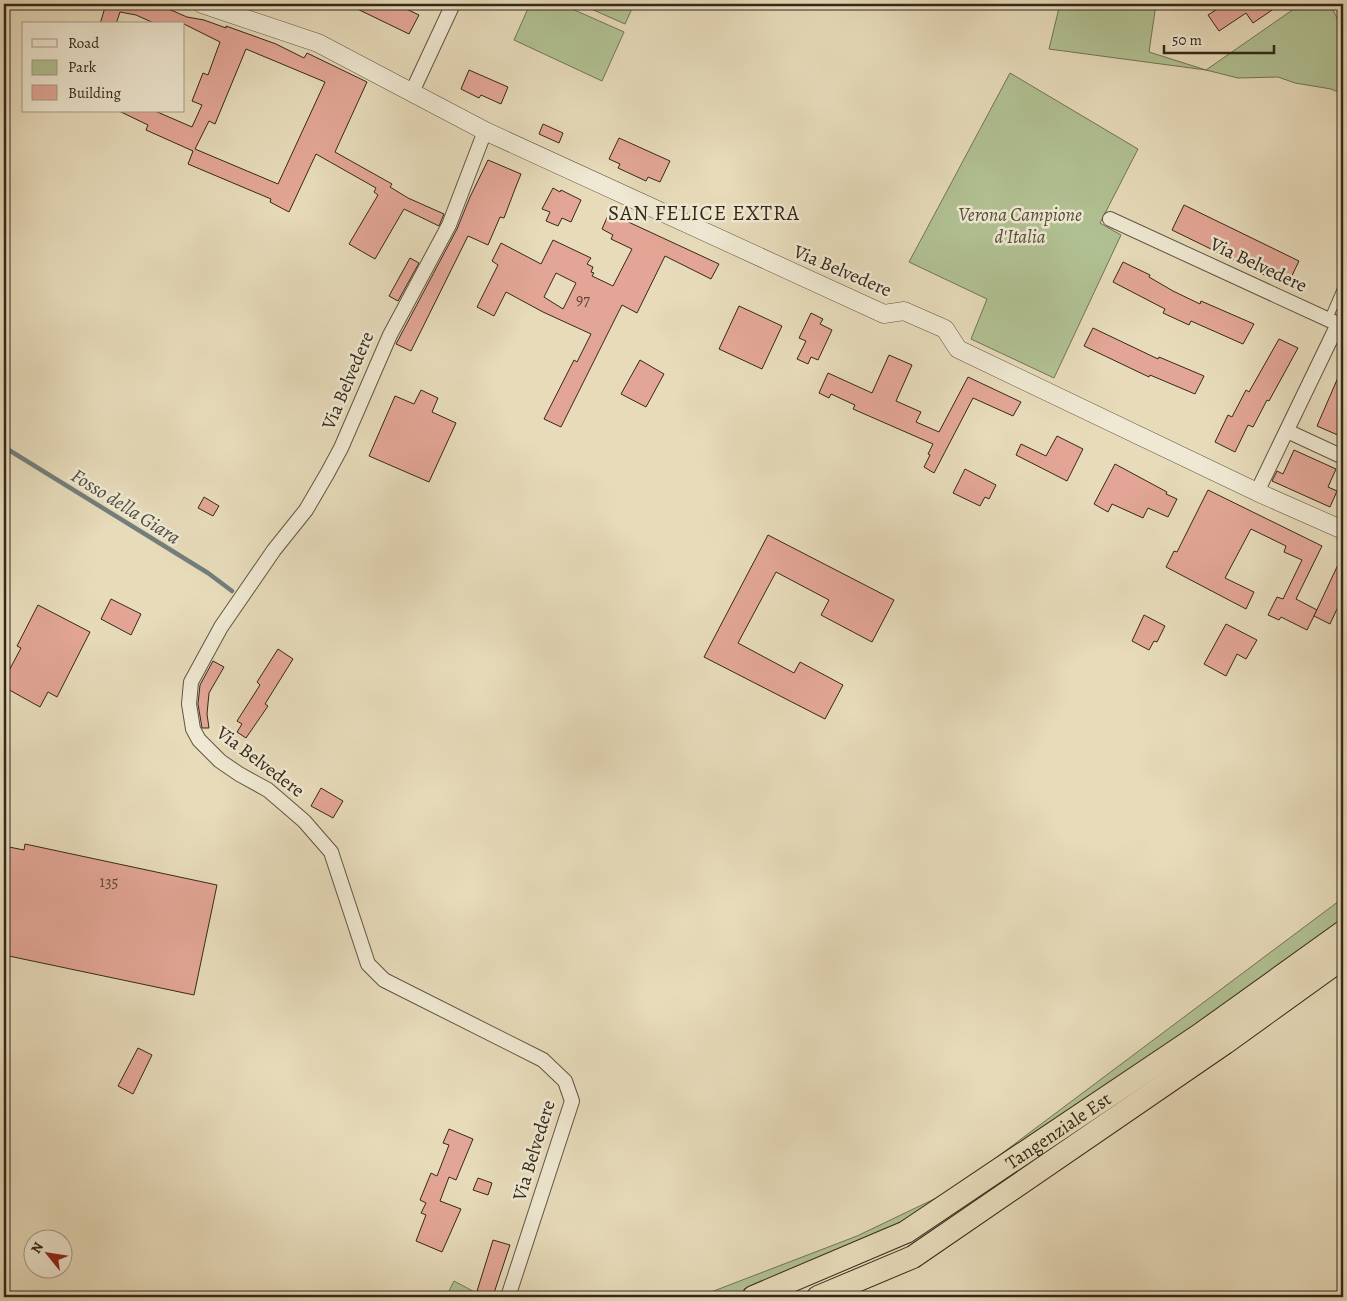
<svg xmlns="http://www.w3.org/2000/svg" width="1347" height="1301" viewBox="0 0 1347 1301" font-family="Alegreya,serif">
  <rect width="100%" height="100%" fill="#e7dbba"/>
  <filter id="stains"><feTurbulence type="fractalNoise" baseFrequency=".004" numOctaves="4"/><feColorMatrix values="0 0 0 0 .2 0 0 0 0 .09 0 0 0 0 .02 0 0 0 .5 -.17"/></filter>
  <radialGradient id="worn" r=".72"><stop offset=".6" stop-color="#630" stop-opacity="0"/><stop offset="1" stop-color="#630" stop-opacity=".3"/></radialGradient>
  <g fill="#b1c193" stroke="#727456">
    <polygon points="530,4 561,4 624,32 602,81 514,40"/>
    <polygon points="580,4 634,4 625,24"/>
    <polygon points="1060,4 1156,4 1149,52 1206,70 1301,4 1330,4 1343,30 1343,94 1331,89 1295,83 1278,77 1238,78 1206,70 1049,49"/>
    <polygon points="1010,73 1138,149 1100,223 1121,235 1054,378 971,339 987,299 909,262"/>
    <polygon points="1343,898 1343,933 935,1214 758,1297 698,1297 857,1236 953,1190"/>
    <polygon points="454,1281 484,1297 446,1297"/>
  </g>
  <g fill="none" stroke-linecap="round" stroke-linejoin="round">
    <polyline stroke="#737e7b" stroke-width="4.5" points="4,447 208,573 232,591"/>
  </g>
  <g fill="#e3a696" stroke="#34281a" fill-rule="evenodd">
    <path d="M106 4H157L187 17 204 20 226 28V26L276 44 304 58 307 53 367 82 335 152 392 184 390 187 408 198 444 214 439 226 404 209 375 259 349 244 378 195 374 192 376 188 316 154 289 212 270 202 271 199 188 164 193 151 146 130 148 125 119 111H155L192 127 202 105 192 101 203 73 208 75 220 42 184 24H156L136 15 120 12 116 24H100ZM246 49 325 82 278 184 195 149 209 121 215 124Z"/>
    <polygon points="347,4 396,4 419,15 409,34"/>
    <polygon points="1225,4 1281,4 1253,23 1246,13 1219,31 1208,15"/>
    <polygon points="469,70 508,87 501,104 481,95 479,98 461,89"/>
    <polygon points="543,124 563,133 559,143 539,134"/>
    <polygon points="619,138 670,161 660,182 648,177 646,181 618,168 620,164 609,159"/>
    <polygon points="488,160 521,174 515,189 504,218 500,217 488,245 468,236 411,351 396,344 457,229 470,197"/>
    <polygon points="553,188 560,192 561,190 581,200 571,222 562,218 558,226 546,221 550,212 542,209"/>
    <polygon points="1184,205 1299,261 1287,286 1172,230"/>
    <path d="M609 213 719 264 711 279 665 256 637 313 622 305 561 427 544 419 574 360 577 362 591 334 543 312 506 292 494 316 477 307 498 265 492 261 501 243 541 264 553 240 591 258 587 264 593 267 591 272 594 273 592 276 613 286 632 249 611 239 613 235 602 229ZM556 273 576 283 563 309 544 297Z"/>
    <polygon points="410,258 419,263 398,301 389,296"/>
    <polygon points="1123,262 1150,275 1149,277 1173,291 1200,304 1201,301 1254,324 1243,344 1191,321 1189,325 1163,313 1165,309 1113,282"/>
    <polygon points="739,306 782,326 762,369 719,349"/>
    <polygon points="811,313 823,319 820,324 832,330 818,360 811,357 808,364 797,359 806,341 799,338"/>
    <polygon points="1093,328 1158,359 1159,357 1204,376 1195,394 1150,375 1149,377 1084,346"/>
    <polygon points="1279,339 1298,348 1269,401 1267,400 1253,427 1248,425 1235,452 1215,442 1228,415 1232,417 1246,390 1249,392"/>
    <polygon points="889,355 912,365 896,401 921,412 916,422 939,432 968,377 1021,402 1013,416 973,398 934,473 924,467 930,455 928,454 933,444 853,409 855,405 831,394 829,398 819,393 828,373 872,393"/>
    <polygon points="640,360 664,374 646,407 621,394"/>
    <polygon points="1343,366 1343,429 1340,436 1317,426"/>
    <polygon points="421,390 438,398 432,412 456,423 429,482 369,456 395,396 414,404"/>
    <polygon points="1057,436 1083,449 1067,481 1016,455 1021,444 1046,456"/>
    <polygon points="1294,450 1336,469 1328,487 1337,491 1330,507 1272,481 1277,471 1283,474"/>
    <polygon points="1115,464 1167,492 1166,494 1177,499 1168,517 1148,508 1143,518 1112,504 1108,512 1094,504"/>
    <polygon points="965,469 996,485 989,499 985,497 980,506 953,493"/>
    <polygon points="1208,490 1322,546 1296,599 1317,610 1307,630 1281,617 1279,620 1268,615 1277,597 1283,599 1302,560 1284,552 1286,546 1251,529 1225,578 1254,592 1246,609 1166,567 1174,551 1177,552"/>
    <polygon points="204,497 219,506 213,516 198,508"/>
    <polygon points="768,535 894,600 872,642 821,615 829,600 776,572 738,643 794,673 800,662 843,685 825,719 704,657"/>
    <polygon points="1343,554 1343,596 1330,624 1314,616"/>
    <polygon points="111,599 141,614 131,635 101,619"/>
    <polygon points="38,605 90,632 57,697 48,692 40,707 4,687 4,680 21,648 17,646"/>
    <polygon points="1144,615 1165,626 1157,642 1154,641 1149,650 1132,641"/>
    <polygon points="1226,624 1257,640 1246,659 1237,654 1226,676 1204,664"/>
    <polygon points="278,649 293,659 265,704 268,706 246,738 237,732 242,724 237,721 260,685 257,682"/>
    <polygon points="213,661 224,667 209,693 207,714 209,728 202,728 198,704 200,685"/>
    <polygon points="321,788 343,801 333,818 311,806"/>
    <polygon points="25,844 217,885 194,995 4,955 4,846 24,850"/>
    <polygon points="138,1048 152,1055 133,1094 118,1086"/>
    <polygon points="449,1129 473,1139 456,1180 449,1177 440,1201 461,1209 442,1252 416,1241 426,1215 421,1213 426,1203 420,1200 431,1173 437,1176 449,1145 443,1143"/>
    <polygon points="478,1178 492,1183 488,1195 473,1190"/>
    <polygon points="493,1240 510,1245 493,1296 477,1291"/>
  </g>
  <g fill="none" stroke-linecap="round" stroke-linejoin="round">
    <defs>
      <polyline id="service" points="1328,320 1343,285"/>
      <g id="minor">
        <polyline points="412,92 453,4"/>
        <polyline points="485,131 449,225 390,335 341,448 327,474 306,510 274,550 221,627 191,682 189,704 193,729 199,740 220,761 239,774 268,790 304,821 331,852 368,964 384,980 543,1060 565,1081 572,1101 508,1297"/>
        <polyline points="1110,219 1338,324 1257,492"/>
        <polyline points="1287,431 1343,457"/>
      </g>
      <polyline id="tertiary" points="202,4 318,43 485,131 884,314 904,311 945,329 958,349 1257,492 1343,530"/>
      <g id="trunk">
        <path id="s1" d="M753 1297 906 1232 1198 1036 1343 932"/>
        <polyline points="818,1297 913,1257 1225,1043 1343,958"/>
      </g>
    </defs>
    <use href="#service" stroke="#615542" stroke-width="9"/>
    <use href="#minor" stroke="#615542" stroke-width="16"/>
    <use href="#tertiary" stroke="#615542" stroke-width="19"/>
    <use href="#trunk" stroke="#34281a" stroke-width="24"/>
    <use href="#service" stroke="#efe8d2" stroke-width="7"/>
    <use href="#minor" stroke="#efe8d2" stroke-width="14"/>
    <use href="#tertiary" stroke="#efe8d2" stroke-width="18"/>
    <use href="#trunk" stroke="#e7dbba" stroke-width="22"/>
  </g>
  <g text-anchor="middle" stroke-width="5" stroke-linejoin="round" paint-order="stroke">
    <g font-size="16" fill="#604839">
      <text x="583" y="305">97</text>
      <text x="109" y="887">135</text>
    </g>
    <g font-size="19" font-style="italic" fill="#534e38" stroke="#efe8d2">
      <text x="1020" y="221">Verona Campione<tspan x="1020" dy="22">d'Italia</tspan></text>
    </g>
    <g font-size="19" fill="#34281a" stroke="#efe8d2">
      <text transform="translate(1259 264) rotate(25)" y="7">Via Belvedere</text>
      <text transform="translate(843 270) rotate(23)" y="7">Via Belvedere</text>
      <text transform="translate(347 380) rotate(-67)" y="7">Via Belvedere</text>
      <text transform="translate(261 761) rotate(37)" y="7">Via Belvedere</text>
      <text dy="7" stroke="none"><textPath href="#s1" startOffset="349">Tangenziale Est</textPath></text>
      <text transform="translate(533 1150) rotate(-73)" y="7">Via Belvedere</text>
    </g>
    <g font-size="20" font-style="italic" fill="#4e4c42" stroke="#efe8d2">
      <text transform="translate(126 506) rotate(32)" y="7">Fosso della Giara</text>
    </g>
    <g font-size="21" letter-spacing="1" fill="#34281a" stroke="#efe8d2">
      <text x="704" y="220">SAN FELICE EXTRA</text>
    </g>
  </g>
  <rect width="1347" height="1301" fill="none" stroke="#e7dbba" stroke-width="20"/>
  <rect x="5" y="5" width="1337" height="1291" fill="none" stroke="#34281a" stroke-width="2.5"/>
  <rect x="10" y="10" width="1327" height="1281" fill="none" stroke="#34281a"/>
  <rect x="22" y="22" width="162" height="90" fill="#efe8d2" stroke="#a49b88"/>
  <rect x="32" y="39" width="25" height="8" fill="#efe8d2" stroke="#a49b88"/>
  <text x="68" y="48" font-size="15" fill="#34281a">Road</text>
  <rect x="32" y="60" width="25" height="15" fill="#b1c193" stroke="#a49b88"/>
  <text x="68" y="72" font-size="15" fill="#34281a">Park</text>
  <rect x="32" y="85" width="25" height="15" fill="#e3a696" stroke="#a49b88"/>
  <text x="68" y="98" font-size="15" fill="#34281a">Building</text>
  <g transform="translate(48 1254) rotate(300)"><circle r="24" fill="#efe8d2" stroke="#a49b88"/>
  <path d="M0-4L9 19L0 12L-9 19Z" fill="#8f2418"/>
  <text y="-8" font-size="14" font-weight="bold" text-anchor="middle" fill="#34281a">N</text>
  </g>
  <path d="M1164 45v8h110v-8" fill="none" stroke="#34281a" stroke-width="2.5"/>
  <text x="1172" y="45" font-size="15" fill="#34281a" stroke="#efe8d2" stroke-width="4" paint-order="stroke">50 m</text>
  <rect width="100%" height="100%" filter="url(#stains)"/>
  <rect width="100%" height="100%" fill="url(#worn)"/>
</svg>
